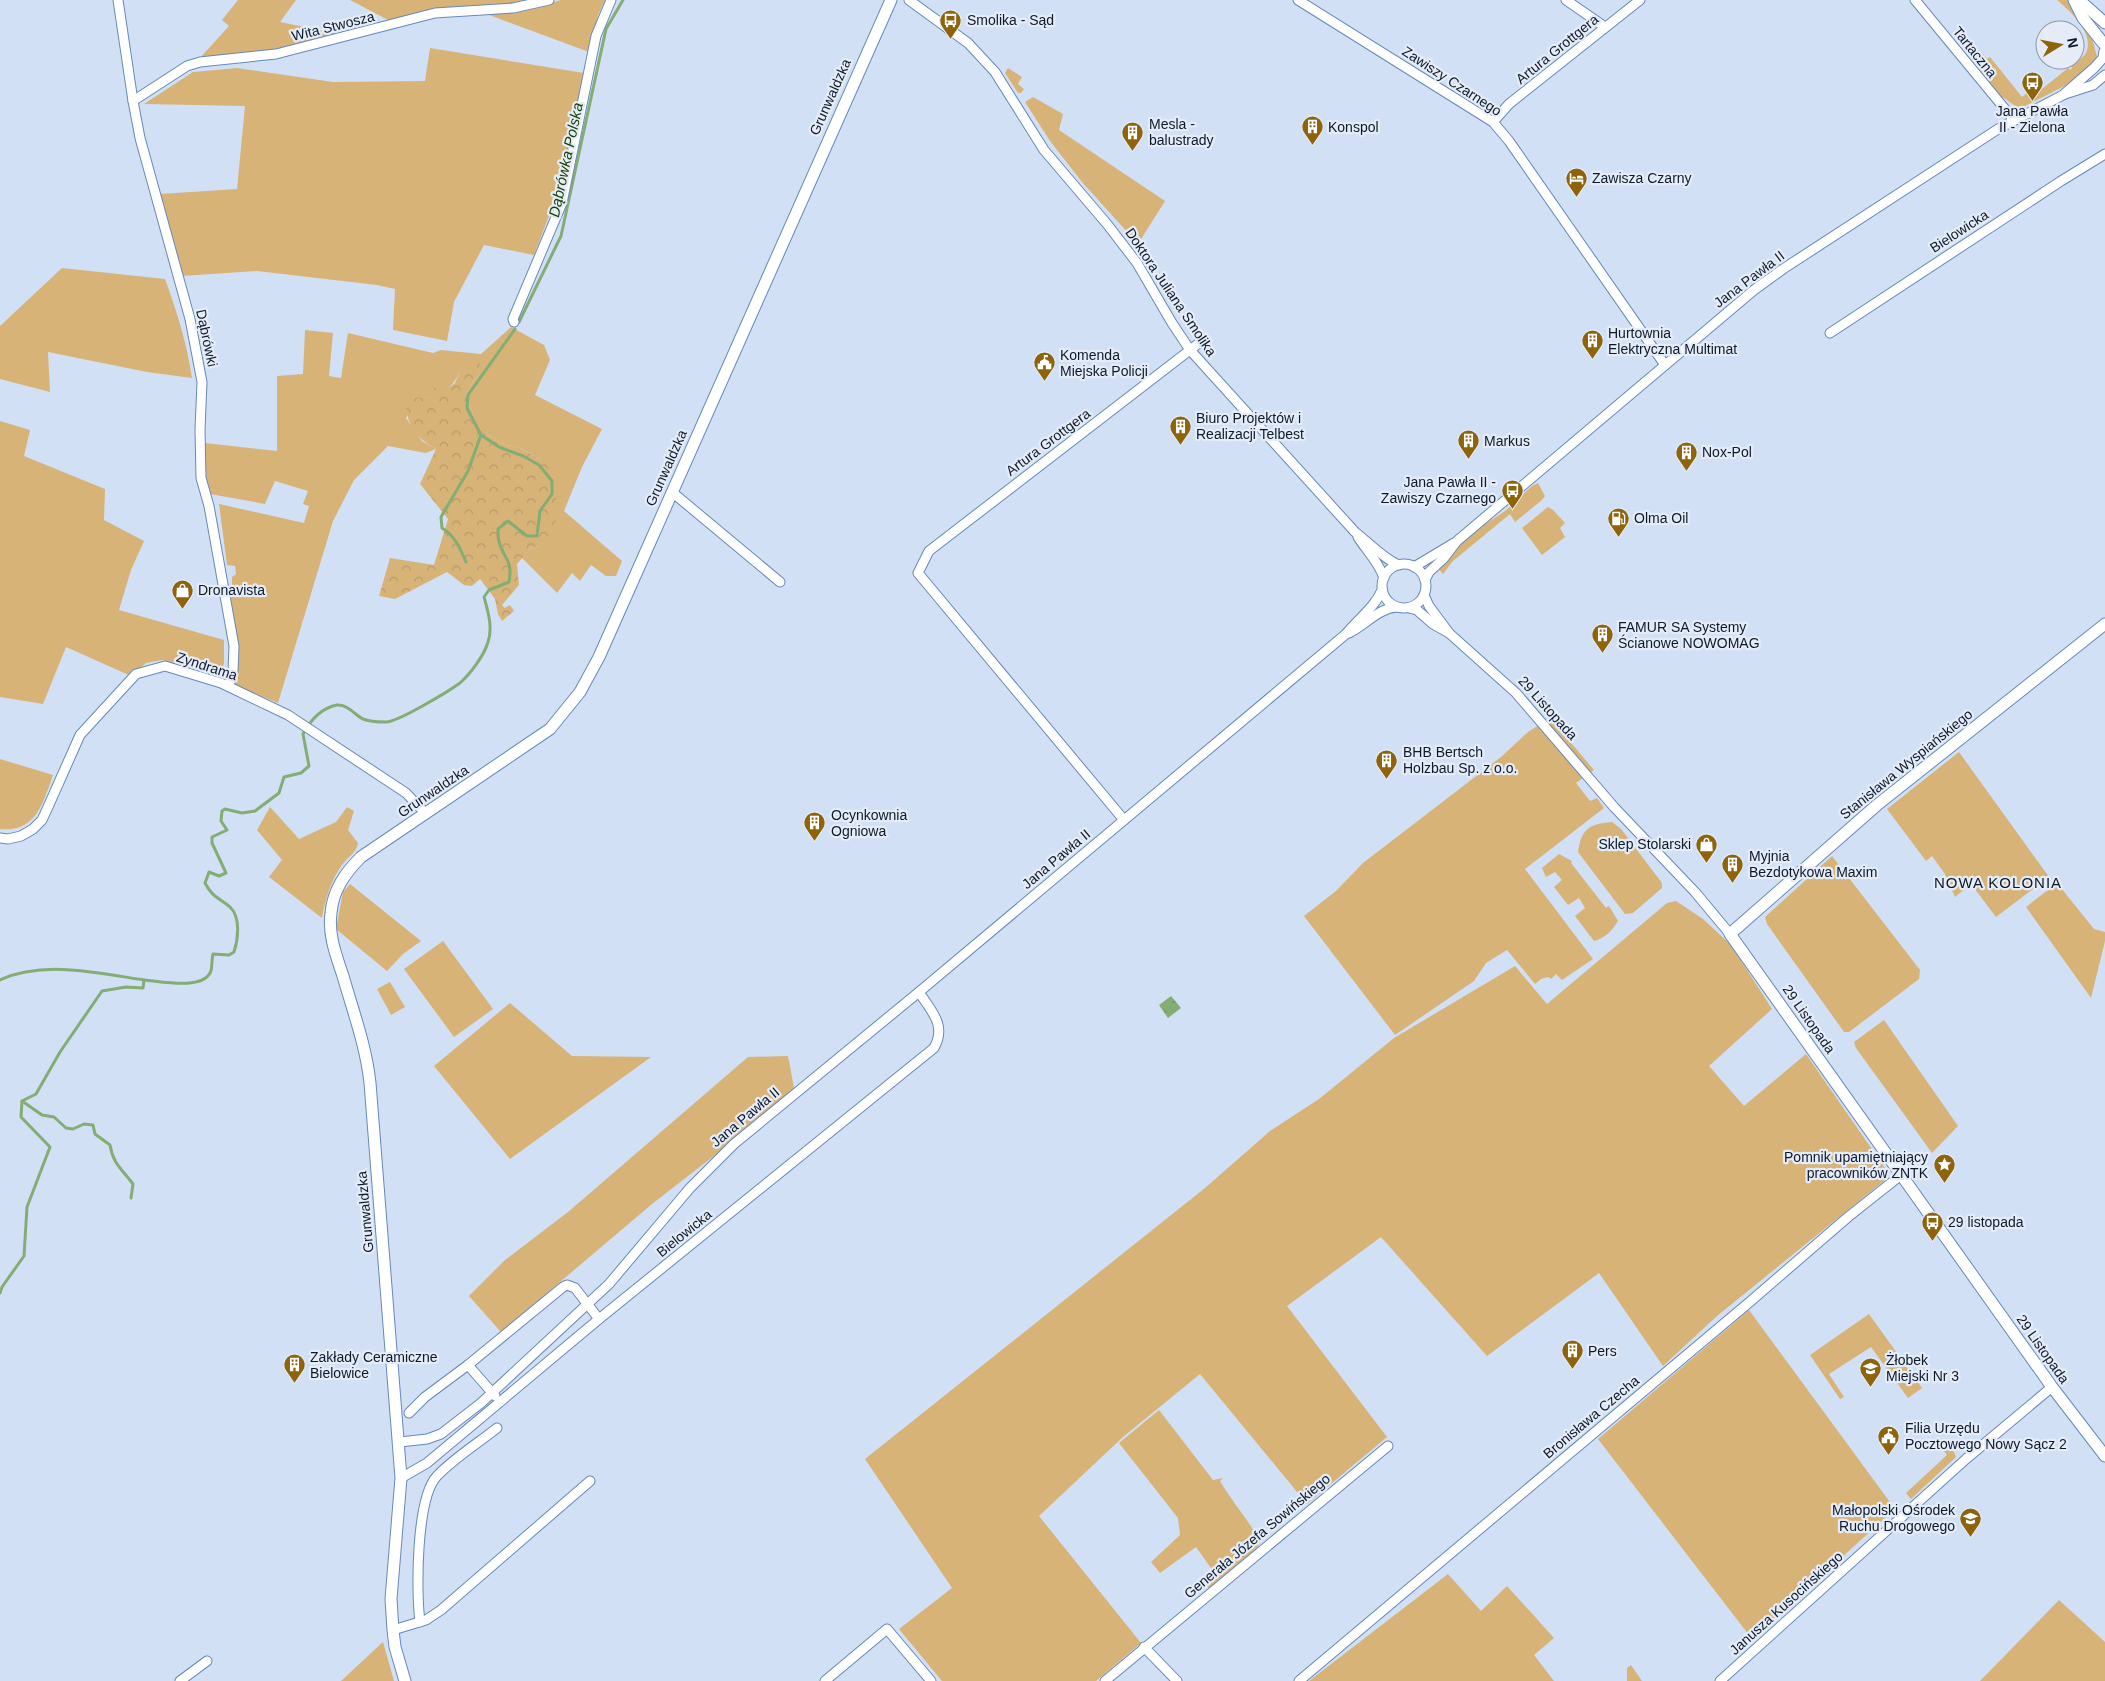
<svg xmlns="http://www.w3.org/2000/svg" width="2105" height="1681" viewBox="0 0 2105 1681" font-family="Arial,sans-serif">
  <defs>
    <pattern id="forest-crowns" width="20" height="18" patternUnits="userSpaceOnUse" patternTransform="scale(1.25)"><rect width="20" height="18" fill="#d8b378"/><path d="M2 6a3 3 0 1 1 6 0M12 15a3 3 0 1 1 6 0" fill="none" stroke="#b89968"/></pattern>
    <pattern id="water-ripples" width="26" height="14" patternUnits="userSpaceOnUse" patternTransform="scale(1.25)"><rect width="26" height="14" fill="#83ad75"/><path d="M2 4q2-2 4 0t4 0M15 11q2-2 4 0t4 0" fill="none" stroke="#6a8c60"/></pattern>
  </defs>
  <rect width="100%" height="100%" fill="#d1e0f5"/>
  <g fill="#d8b378">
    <path d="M238 0H296L280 22 340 34C291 48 250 55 199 59L229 26 222 20Z"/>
    <polygon points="350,0 527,0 517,3 454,7 392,22"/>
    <polygon points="561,0 605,0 598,15 589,52 484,13 530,9"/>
    <path d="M2057 0H2068L2090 30 2100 68 2021 108C2011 106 2006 96 1997 96L1979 71 1980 68C1977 61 1976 57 1981 52L1987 59 1990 57 2022 97 2036 86 2042 89 2068 68 2070 70 2072 68 2071 66C2075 62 2083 58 2086 53 2095 33 2070 11 2057 0Z"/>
    <polygon points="430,48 584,73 565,174 534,255 484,245 454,302 447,341 393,330 395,289 377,285 257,271 182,276 160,194 237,189 245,106 144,104 193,72 237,68 333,82 425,81"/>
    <polygon points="1008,68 1022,77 1018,84 1024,89 1021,93 1018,93 1005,73"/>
    <polygon points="1033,97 1063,114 1059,130 1165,201 1138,244 1082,182 1050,141 1025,102"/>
    <path d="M62 268 165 279C177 312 187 344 192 378L147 372 48 352 50 392 0 379V326Z"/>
    <path d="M511 327 544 345 550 360 535 395 602 429 582 467 564 511 622 561 616 576H606L591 565 580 581 572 573 557 593 522 558 530 549 539 546 540 459 518 447 506 445 478 429 466 393 479 372 460 371C451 392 437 397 416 399L406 418 422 441 436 449 426 453 388 446 354 480 333 521 278 703 234 685 239 655 228 585H232V577L236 574 235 566 227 565 219 504 304 523 309 506 303 504 308 491 275 481 265 504 210 494 205 475V443L277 451V376L303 374 305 330 333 333 329 376 341 378 348 333 433 353 441 350 481 354Z"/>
    <polygon points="0,421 30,430 24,456 105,489 104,520 144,541 131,570 119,610 224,640 224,663 220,677 162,660 146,663 131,676 66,647 43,704 0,697"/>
    <polygon points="1538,483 1545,496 1542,500 1515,522 1510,514 1453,561 1443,574 1436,566 1478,529 1505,511 1532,486"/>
    <polygon points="1548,507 1553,510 1565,523 1560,528 1565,537 1542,555 1522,528"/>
    <polygon points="1550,718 1594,770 1576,783 1590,801 1597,798 1604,808 1525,869 1593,959 1562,980 1556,974 1551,979 1548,977 1541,979 1535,984 1507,950 1486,963 1474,981 1395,1035 1304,916 1336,891 1363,863 1501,757 1528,732"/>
    <polygon points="1959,752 2049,877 1996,917 1971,884 1955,897 1945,874 1932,856 1926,861 1887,809"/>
    <path d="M0 759 53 775C43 803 36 833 0 829Z"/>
    <path d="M270 807 299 839 336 822 347 807 354 811 348 830 358 843C357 853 347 857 342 865 331 880 325 900 322 918L269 877 282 860 257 830Z"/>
    <path d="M1612 822 1621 829 1662 883V888L1633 913 1625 914 1578 852C1581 829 1589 824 1612 822Z"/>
    <path d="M1559 854 1572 861 1571 863 1606 908 1609 906 1618 921C1612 931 1605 938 1594 941L1575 916 1585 908 1579 898 1568 905 1554 887 1562 880 1555 872 1546 877 1542 868Z"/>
    <polygon points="1832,856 1920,970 1919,979 1849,1032 1844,1032 1767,924 1765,917"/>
    <polygon points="2057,883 2094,929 2105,932 2105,941 2091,998 2026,907"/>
    <polygon points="350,884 421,941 403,954 387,971 336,929 343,892"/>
    <polygon points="1676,901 1703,919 1731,945 1772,1009 1709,1066 1744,1106 1806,1054 1885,1168 1885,1180 1717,1316 1663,1366 1599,1273 1487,1356 1381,1237 1287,1306 1387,1437 1307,1504 1200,1374 1123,1437 1039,1516 1141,1643 1096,1681 942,1681 899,1629 952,1588 865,1459 1205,1188 1270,1131 1319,1099 1394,1038 1515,966 1547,1004 1667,903"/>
    <polygon points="443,941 493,1009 454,1037 404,969"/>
    <polygon points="390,982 405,1007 391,1015 377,989"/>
    <polygon points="510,1003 572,1056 651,1057 510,1159 434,1066"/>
    <polygon points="1884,1020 1958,1126 1932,1153 1856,1048 1854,1042"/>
    <polygon points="788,1056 795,1093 652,1204 501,1332 469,1296 505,1260 568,1212 748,1057"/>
    <polygon points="1749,1310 1895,1509 1752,1639 1598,1439"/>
    <polygon points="1869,1314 1922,1388 1908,1398 1871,1347 1829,1374 1844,1397 1840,1399 1810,1355"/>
    <path d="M1159 1410 1213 1480 1223 1478 1220 1481C1232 1502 1249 1520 1260 1542L1255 1553 1210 1590 1208 1588 1211 1568 1196 1547 1160 1573 1151 1562 1180 1535 1178 1518 1119 1443Z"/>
    <polygon points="1950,1449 1954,1452 1956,1457 1911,1499 1906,1493 1947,1455 1943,1450"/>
    <polygon points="1448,1574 1481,1611 1507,1586 1554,1638 1534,1655 1554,1681 1309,1681"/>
    <polygon points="2059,1600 2105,1642 2105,1681 1980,1681"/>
    <polygon points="383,1642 394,1681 341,1681"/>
    <polygon points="1631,1665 1642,1681 1627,1681 1627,1668"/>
  </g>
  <path fill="url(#forest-crowns)" d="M481 354 479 372 466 393 478 429 506 445 518 447 547 463C557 489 560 511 552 538L539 546 530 549 517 564 519 585 502 605 505 608 510 605 514 611 502 621 498 614 495 599 480 579 472 586 464 585 447 572 395 599 379 596 390 558 434 565 448 519 420 484 436 449C417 438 407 427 406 404L416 398 430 397 436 385 447 389 455 383 460 371Z"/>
  <polygon fill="url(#water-ripples)" points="1171,996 1181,1008 1168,1018 1159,1005"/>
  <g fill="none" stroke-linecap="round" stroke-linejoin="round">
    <g stroke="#83ad75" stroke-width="3">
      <polyline points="519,322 561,236 606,29 623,0"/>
      <path d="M466 562C460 548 455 536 442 528L441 517 468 471 481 435"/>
      <path d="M0 980C43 960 98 973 144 980"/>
      <path d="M22 1101 42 1115 54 1117 66 1128 73 1129 84 1124 93 1125 95 1134 110 1145C113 1164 122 1169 133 1184L131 1198"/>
      <path d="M0 1293 2 1287 24 1256 27 1207 50 1147 21 1117 22 1101 36 1094 60 1052 102 991 126 987 143 988 144 980C160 981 201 990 210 973 213 968 211 961 213 954L229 955 234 952C238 940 241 917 230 907 218 897 213 898 205 883L209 872 219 876 226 873 212 843V837L227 830 221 821 222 811 225 809 242 813 255 811 279 793 284 777 301 773 309 766 303 734C310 721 321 708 337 705 347 704 355 715 363 719 370 722 379 722 386 722 398 722 449 691 460 683 470 674 484 656 488 642 493 628 488 611 484 597L489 590 509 582C513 559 504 560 499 542 498 538 498 533 498 529L508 521 527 536H537L540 511 552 494V481L539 465 523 456 499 447 481 435 467 408 468 395 515 329"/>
    </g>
    <defs>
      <g id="minor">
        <polyline points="118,0 133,101 140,138 190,319 202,382 200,430 201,478 209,506 234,646 233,671 229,686"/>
        <path d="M909 0 968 43 995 72 1044 150 1107 224 1137 263 1172 323 1190 350 1355 532C1368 542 1385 560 1399 565"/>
        <polyline points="1298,0 1493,122 1509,141 1665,365"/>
        <polyline points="1566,0 1605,27"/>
        <polyline points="1915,0 2014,120"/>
        <polyline points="2065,94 2093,85 2105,75"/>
        <polyline points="133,101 187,66 200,62 276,54 435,13 513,8 549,0"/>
        <polyline points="1493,122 1509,104 1640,0"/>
        <polyline points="514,322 513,319 562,203 596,36 611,0"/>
        <polyline points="1830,333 2061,181 2105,154"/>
        <polyline points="672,492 780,582"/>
        <path d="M1358 537C1366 550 1379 562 1384 578"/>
        <circle cx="1404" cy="586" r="22"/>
        <polyline points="1414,567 1454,543"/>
        <polyline points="1425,580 1429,572 1444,558 1457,541 1754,290 1783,269 1998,129 2063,95 2094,68 2103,58 2104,51"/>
        <polyline points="1424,595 1429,606 1449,633"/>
        <polyline points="1409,608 1417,610 1433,624 1449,633 1516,693 1614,807 1695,892 1730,934"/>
        <path d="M1349 633C1365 625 1378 609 1396 607"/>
        <polyline points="1124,820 918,573 929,551 1203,340"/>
        <polyline points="0,838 8,839 21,836 33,829 42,820 48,807 80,735 136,674 165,666 221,683 288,715 406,793 426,814"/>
        <polyline points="468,1365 495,1396"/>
        <polyline points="409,1413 425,1397 468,1365 563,1287 567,1285 575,1288 599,1319"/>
        <path d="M400 1442 427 1439 441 1434 481 1403 609 1284 690 1188 734 1144 919 992 1346 634C1358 619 1375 607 1382 590"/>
        <path d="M401 1478 427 1463 599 1319 934 1048C947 1025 931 1011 919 992"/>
        <path d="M420 1622C416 1592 416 1498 437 1476 454 1458 477 1444 497 1428"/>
        <polyline points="393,1630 426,1620 441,1610 590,1481"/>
        <polyline points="1144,1647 1177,1681"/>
        <polyline points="180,1681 207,1661"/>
        <polyline points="825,1681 887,1629 931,1681"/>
        <polyline points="1105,1681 1388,1446"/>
        <polyline points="1299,1681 1752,1300 1848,1217 1901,1175"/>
        <polyline points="1720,1681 1966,1459 2052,1387"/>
      </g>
      <g id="tertiary">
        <polyline points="2074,0 2083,18 2103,43"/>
        <polyline points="2079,0 2105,23"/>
        <polyline points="2105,624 1877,805 1730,934 2052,1387 2105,1456"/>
        <path d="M405 1681 395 1647 393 1630 391 1599 401 1478 370 1083C366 1046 353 1011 343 976 336 955 328 935 331 913 333 890 345 873 361 857L550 729 580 692 599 657 891 0"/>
      </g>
    </defs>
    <use href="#minor" stroke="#6788ba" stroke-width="11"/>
    <use href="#tertiary" stroke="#6788ba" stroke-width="13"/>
    <use href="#minor" stroke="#fff" stroke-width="9"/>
    <use href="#tertiary" stroke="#fff" stroke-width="11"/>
  </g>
  <defs>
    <symbol id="bus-pin" viewBox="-11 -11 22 30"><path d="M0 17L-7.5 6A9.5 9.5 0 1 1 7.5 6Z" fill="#8e6309" stroke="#e5ecf7"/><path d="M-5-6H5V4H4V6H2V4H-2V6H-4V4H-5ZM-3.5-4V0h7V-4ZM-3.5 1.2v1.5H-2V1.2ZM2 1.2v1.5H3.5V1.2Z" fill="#fff"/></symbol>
    <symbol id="building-pin" viewBox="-11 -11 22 30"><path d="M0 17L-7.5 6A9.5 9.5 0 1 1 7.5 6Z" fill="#8e6309" stroke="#e5ecf7"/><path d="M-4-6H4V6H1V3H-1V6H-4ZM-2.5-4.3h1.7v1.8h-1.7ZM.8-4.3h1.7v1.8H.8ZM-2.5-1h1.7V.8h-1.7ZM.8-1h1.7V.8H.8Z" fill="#fff"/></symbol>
    <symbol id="hotel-pin" viewBox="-11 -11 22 30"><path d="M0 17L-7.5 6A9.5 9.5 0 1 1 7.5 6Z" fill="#8e6309" stroke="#e5ecf7"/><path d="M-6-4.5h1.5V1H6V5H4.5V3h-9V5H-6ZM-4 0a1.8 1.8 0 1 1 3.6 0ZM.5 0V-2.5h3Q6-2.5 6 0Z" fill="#fff"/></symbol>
    <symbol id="civic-pin" viewBox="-11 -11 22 30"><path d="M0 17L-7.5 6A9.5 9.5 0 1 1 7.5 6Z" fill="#8e6309" stroke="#e5ecf7"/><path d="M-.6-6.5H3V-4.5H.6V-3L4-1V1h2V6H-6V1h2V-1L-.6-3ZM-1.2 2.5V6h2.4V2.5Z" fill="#fff"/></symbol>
    <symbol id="fuel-pin" viewBox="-11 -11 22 30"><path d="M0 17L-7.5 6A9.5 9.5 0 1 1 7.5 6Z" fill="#8e6309" stroke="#e5ecf7"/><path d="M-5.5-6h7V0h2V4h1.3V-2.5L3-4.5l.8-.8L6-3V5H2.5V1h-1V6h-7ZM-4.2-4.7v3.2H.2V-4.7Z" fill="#fff"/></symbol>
    <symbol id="shop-pin" viewBox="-11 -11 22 30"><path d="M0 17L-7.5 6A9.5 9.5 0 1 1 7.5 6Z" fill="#8e6309" stroke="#e5ecf7"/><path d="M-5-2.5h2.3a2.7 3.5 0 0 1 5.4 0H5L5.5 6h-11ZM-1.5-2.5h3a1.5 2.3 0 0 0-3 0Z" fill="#fff"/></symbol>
    <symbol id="sight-pin" viewBox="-11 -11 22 30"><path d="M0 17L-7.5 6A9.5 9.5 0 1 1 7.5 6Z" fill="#8e6309" stroke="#e5ecf7"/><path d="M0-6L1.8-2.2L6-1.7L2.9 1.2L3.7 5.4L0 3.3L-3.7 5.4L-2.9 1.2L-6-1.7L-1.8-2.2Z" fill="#fff"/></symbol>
    <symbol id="school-pin" viewBox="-11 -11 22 30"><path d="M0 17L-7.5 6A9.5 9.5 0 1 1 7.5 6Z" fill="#8e6309" stroke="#e5ecf7"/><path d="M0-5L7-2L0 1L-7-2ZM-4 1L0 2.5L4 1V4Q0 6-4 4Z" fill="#fff"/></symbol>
  </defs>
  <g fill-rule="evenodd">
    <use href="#bus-pin" x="938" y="8" width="25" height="34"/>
    <use href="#bus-pin" x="2020" y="70" width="25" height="34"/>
    <use href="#building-pin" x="1300" y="114" width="25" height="34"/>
    <use href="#building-pin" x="1120" y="120" width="25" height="34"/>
    <use href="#hotel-pin" x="1564" y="166" width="25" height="34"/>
    <use href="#building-pin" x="1580" y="328" width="25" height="34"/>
    <use href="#civic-pin" x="1032" y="350" width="25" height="34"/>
    <use href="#building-pin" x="1168" y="414" width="25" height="34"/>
    <use href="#building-pin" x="1456" y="428" width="25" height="34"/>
    <use href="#building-pin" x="1674" y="440" width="25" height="34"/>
    <use href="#bus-pin" x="1500" y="478" width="25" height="34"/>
    <use href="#fuel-pin" x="1606" y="506" width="25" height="34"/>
    <use href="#shop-pin" x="170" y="578" width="25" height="34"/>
    <use href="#building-pin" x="1590" y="622" width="25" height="34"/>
    <use href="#building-pin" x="1374" y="748" width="25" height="34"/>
    <use href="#building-pin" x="802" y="810" width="25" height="34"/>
    <use href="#shop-pin" x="1694" y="832" width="25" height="34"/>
    <use href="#building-pin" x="1720" y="852" width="25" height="34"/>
    <use href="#sight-pin" x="1932" y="1152" width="25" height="34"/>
    <use href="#bus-pin" x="1920" y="1210" width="25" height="34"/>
    <use href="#building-pin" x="1560" y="1338" width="25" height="34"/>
    <use href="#building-pin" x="282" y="1352" width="25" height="34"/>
    <use href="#school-pin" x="1858" y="1356" width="25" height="34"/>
    <use href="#civic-pin" x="1876" y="1424" width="25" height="34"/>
    <use href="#school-pin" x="1958" y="1506" width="25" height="34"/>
  </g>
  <g text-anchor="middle" stroke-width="4.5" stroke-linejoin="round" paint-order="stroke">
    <g font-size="14" fill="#0c192b" stroke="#e5ecf7" text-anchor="start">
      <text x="967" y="25">Smolika - Sąd</text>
      <text x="2032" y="116" text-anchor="middle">Jana Pawła<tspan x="2032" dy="16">II - Zielona</tspan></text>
      <text x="1149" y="129">Mesla -<tspan x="1149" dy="16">balustrady</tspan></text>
      <text x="1328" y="132">Konspol</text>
      <text x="1592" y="183">Zawisza Czarny</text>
      <text x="1608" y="338">Hurtownia<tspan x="1608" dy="16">Elektryczna Multimat</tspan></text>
      <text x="1060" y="360">Komenda<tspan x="1060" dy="16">Miejska Policji</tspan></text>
      <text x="1196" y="423">Biuro Projektów i<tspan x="1196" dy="16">Realizacji Telbest</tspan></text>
      <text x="1484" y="446">Markus</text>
      <text x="1702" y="457">Nox-Pol</text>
      <text x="1496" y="487" text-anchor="end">Jana Pawła II -<tspan x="1496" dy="16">Zawiszy Czarnego</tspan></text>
      <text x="1634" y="523">Olma Oil</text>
      <text x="198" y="595">Dronavista</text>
      <text x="1618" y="632">FAMUR SA Systemy<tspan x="1618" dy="16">Ścianowe NOWOMAG</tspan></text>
      <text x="1403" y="757">BHB Bertsch<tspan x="1403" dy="16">Holzbau Sp. z o.o.</tspan></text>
      <text x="831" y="820">Ocynkownia<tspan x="831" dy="16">Ogniowa</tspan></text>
      <text x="1691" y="849" text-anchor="end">Sklep Stolarski</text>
      <text x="1749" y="861">Myjnia<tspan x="1749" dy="16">Bezdotykowa Maxim</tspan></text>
      <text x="1928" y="1162" text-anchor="end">Pomnik upamiętniający<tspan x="1928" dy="16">pracowników ZNTK</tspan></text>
      <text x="1948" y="1227">29 listopada</text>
      <text x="1588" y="1356">Pers</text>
      <text x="310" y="1362">Zakłady Ceramiczne<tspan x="310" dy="16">Bielowice</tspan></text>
      <text x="1886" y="1365">Żłobek<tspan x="1886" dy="16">Miejski Nr 3</tspan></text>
      <text x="1905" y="1433">Filia Urzędu<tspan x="1905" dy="16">Pocztowego Nowy Sącz 2</tspan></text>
      <text x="1955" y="1515" text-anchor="end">Małopolski Ośrodek<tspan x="1955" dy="16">Ruchu Drogowego</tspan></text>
    </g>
    <g font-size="14" fill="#0c192b" stroke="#e5ecf7">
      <text transform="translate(333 26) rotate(-14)" y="5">Wita Stwosza</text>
      <text transform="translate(1557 49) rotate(-39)" y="5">Artura Grottgera</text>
      <text transform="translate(1975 52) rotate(51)" y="5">Tartaczna</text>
      <text transform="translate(1452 81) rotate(33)" y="5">Zawiszy Czarnego</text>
      <text transform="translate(830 97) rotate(-66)" y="5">Grunwaldzka</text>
      <text transform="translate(1959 231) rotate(-33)" y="5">Bielowicka</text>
      <text transform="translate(1749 279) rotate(-37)" y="5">Jana Pawła II</text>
      <text transform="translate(1171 292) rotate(56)" y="5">Doktora Juliana Smolika</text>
      <text transform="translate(207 338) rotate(78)" y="5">Dąbrówki</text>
      <text transform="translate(1048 442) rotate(-37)" y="5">Artura Grottgera</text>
      <text transform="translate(666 468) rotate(-66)" y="5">Grunwaldzka</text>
      <text transform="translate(207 666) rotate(18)" y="5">Zyndrama</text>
      <text transform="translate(1548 708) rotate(48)" y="5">29 Listopada</text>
      <text transform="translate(1906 764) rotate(-39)" y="5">Stanisława Wyspiańskiego</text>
      <text transform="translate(433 791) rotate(-34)" y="5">Grunwaldzka</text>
      <text transform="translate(1056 859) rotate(-40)" y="5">Jana Pawła II</text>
      <text transform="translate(1809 1019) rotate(55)" y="5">29 Listopada</text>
      <text transform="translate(745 1117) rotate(-40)" y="5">Jana Pawła II</text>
      <text transform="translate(365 1212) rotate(-95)" y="5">Grunwaldzka</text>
      <text transform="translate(684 1233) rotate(-39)" y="5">Bielowicka</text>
      <text transform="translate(2043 1349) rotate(55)" y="5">29 Listopada</text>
      <text transform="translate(1591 1417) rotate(-40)" y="5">Bronisława Czecha</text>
      <text transform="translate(1257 1536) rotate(-40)" y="5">Generała Józefa Sowińskiego</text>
      <text transform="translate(1786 1603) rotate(-42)" y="5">Janusza Kusocińskiego</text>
    </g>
    <g font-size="15" font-style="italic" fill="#194106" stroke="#e5ecf7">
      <text transform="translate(566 160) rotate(-78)" y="5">Dąbrówka Polska</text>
    </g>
    <g font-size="15" letter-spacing="1" fill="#0c192b" stroke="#e5ecf7">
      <text x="1998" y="888">NOWA KOLONIA</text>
    </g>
  </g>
  <g transform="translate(2060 45) rotate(80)"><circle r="24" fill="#e5ecf7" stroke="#8e98a5"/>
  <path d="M0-4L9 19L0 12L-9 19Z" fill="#8e6309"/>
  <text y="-8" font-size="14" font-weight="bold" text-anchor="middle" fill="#0c192b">N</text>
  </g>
</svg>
